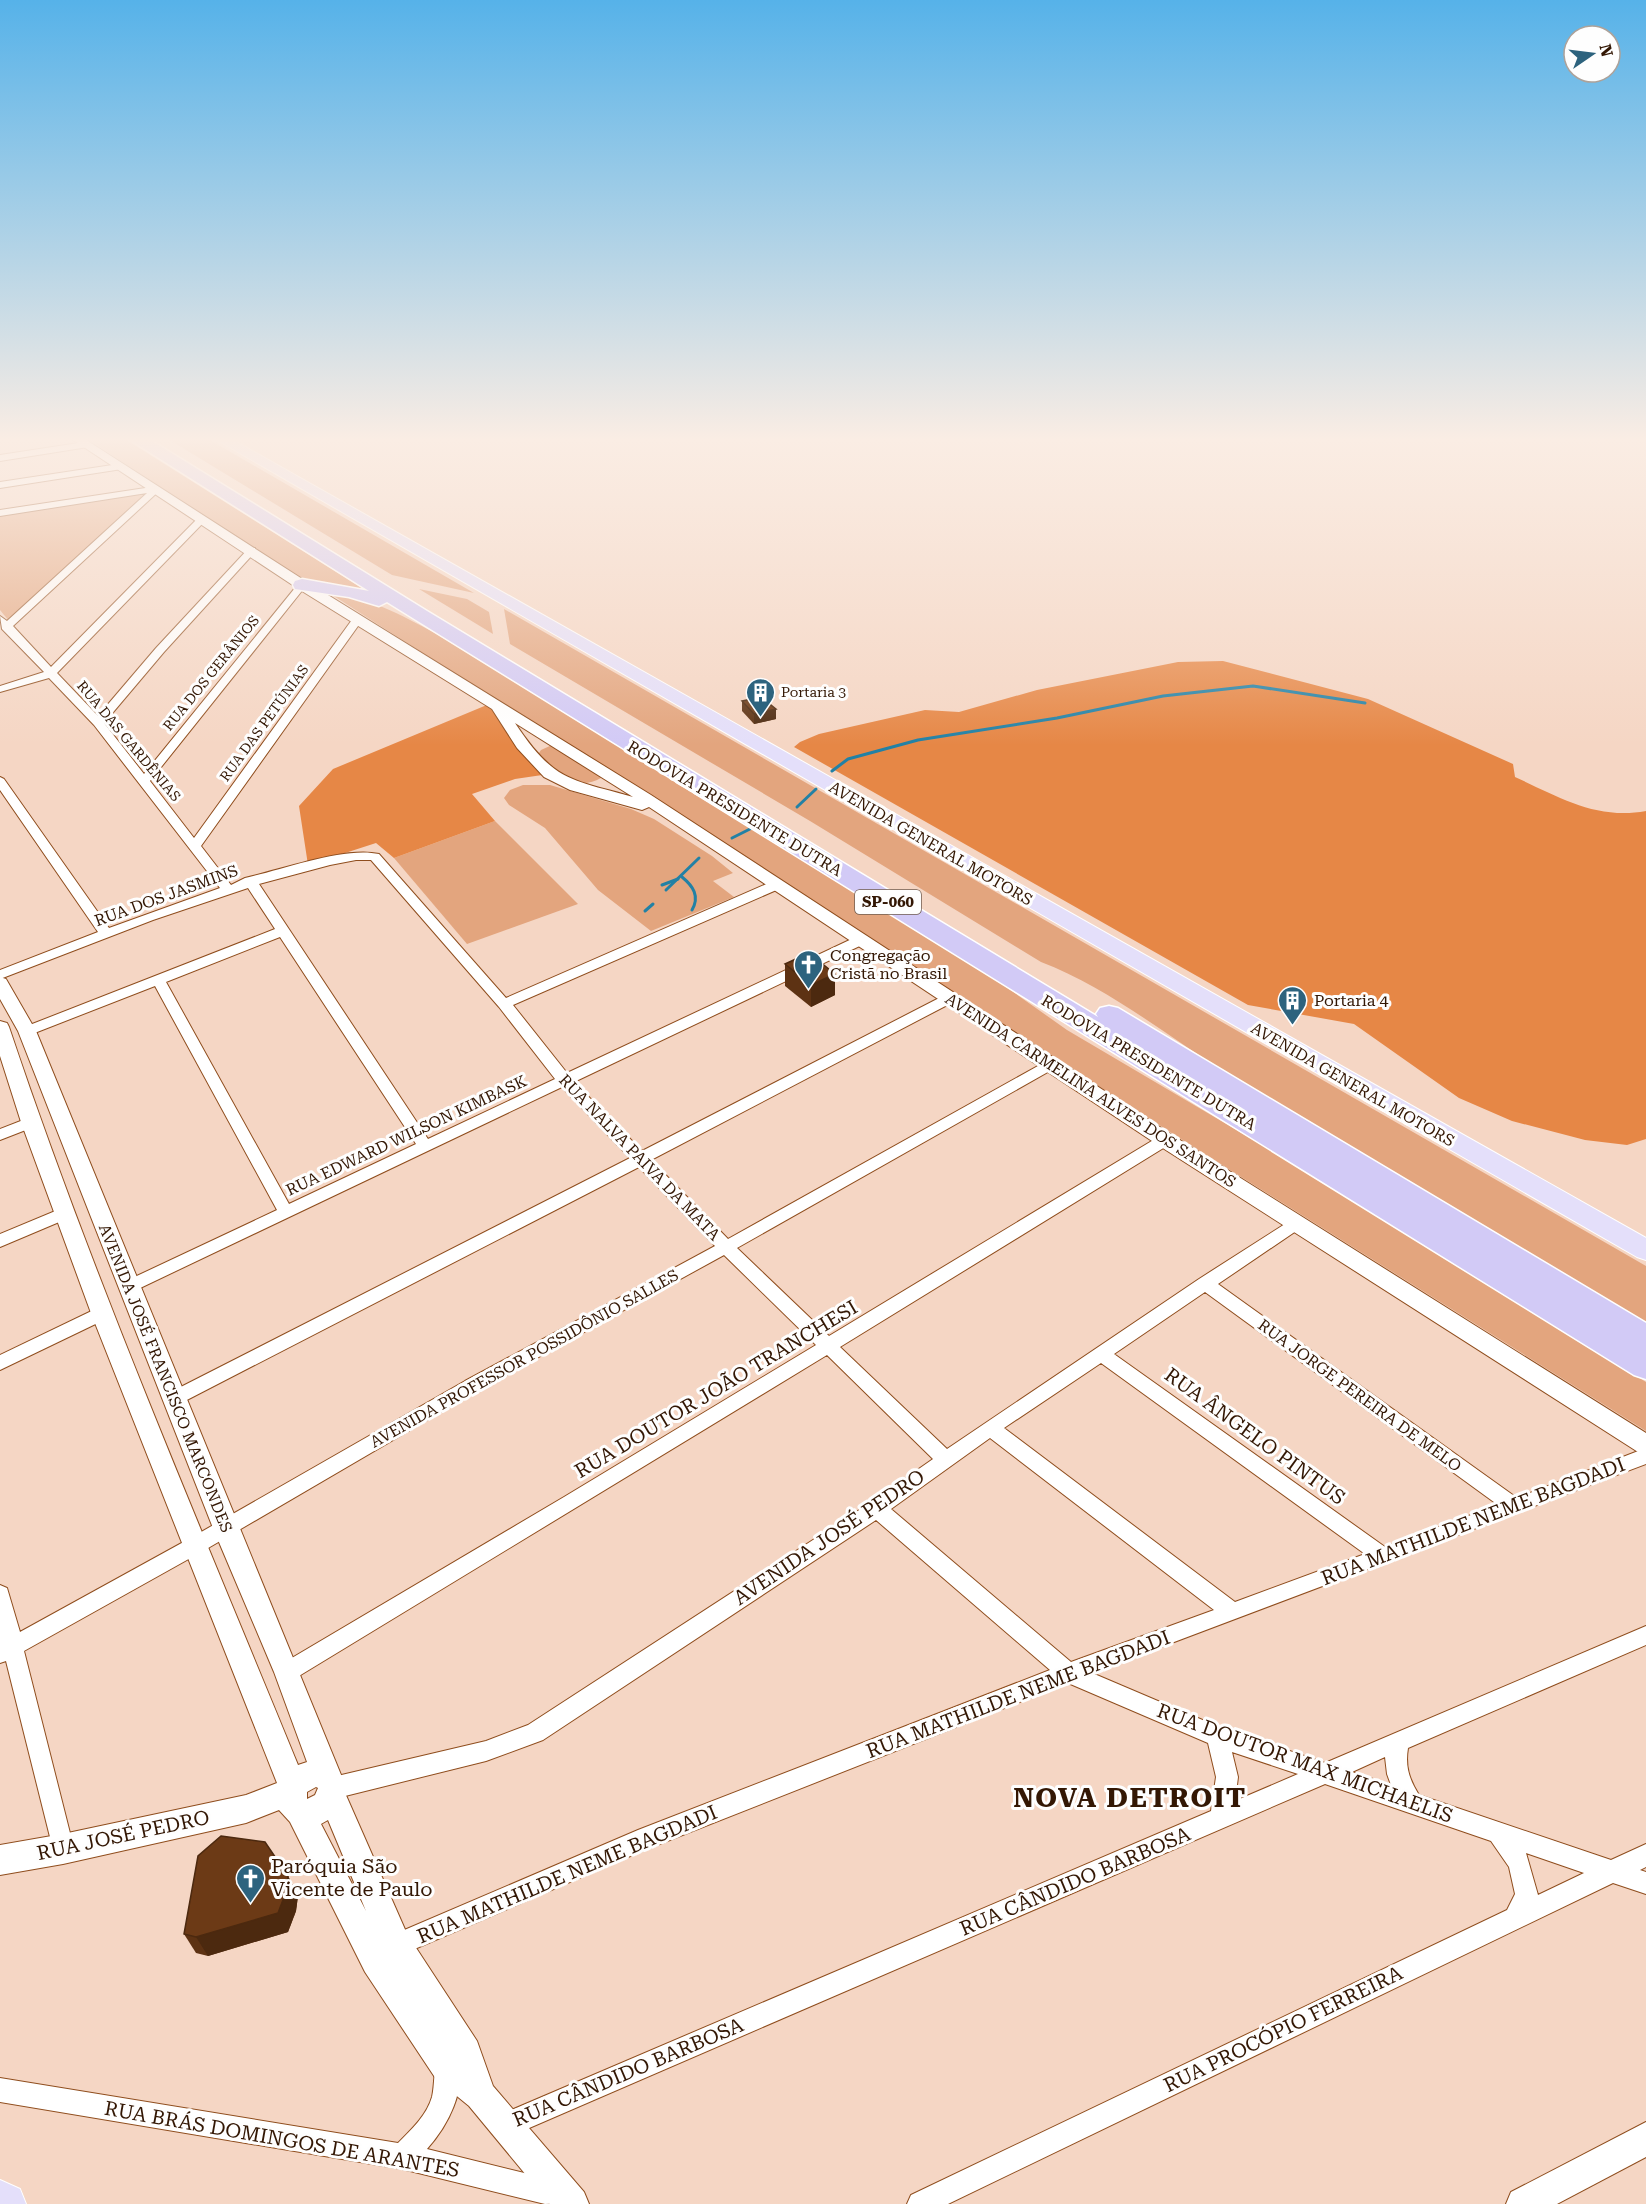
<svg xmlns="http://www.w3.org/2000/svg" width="1646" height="2204" viewBox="0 0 1646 2204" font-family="'Roboto Serif',serif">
  <rect width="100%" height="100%" fill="#f5d6c4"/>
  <g fill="#e3a57e">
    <polygon points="83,436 120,436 368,592 303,582"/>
    <polygon points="163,436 203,436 474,593 392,575"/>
    <polygon points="147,493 9,621 0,610 0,515"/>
    <polygon points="419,589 467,599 489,612 493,634"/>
    <path d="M329 593C371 598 399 614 435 633L995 979 1067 1030 1267 1148 1646 1382V1431L1195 1148Z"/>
    <path d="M504 609 1646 1266V1326C1507 1244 1369 1159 1231 1076 1168 1037 1111 989 1041 962L810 821 510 644Z"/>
    <path d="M552 745 603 774 601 778C575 793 556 771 537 756L541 750Z"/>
    <polygon points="523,785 550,785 631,809 654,819 712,856 733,873 713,881 734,897 651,931 598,890 545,828 509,805 504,798 510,790"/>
    <polygon points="495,821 578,904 467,944 394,858"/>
  </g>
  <g fill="#e68746">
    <path d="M1223 661 1368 699 1513 764 1515 777C1559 797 1596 820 1646 811V1139L1627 1145 1585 1140 1512 1121 1459 1098 1354 1024 1248 1005 794 747 800 742 819 734 925 710 959 712 1037 690 1178 662Z"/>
    <polygon points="494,702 549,774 515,779 472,794 495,821 394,858 376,843 308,865 299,806 333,769"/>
  </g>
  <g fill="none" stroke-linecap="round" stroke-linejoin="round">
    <g stroke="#2281a5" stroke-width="3">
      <polyline points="832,771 848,759 918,740 1057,718 1163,696 1253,686 1365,703"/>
      <polyline points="797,807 816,789"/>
      <polyline points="732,838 750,829"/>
      <path d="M682 877C693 886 700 896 692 910"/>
      <polyline points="662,885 678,879"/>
      <polyline points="666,890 699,858"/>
      <polyline points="645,911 653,904"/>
    </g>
    <defs>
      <g id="minor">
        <polygon points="85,442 89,445 88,447 0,461 0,455"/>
        <polygon points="119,464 122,465 122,469 0,488 0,482"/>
        <path d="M152 487 159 491 13 626 51 667 199 517H205V521L57 673 98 716 156 648 249 548H255V552L164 652 104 723 144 774 299 583H305V587L150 781 194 838 354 617 363 619 201 846 231 885 245 878C281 870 345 846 379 854L506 998 771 882H781L782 885 781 888 513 1005 567 1073 856 937H866L868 940 866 943 574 1082 642 1151 945 995H955L957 998 955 1001 651 1160 728 1239 1045 1062H1055L1057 1065 1055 1068 737 1248 829 1336 1160 1136H1170L1173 1140 1170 1144 840 1347 947 1449 1199 1279 1296 1217 1302 1219 1304 1223 1302 1227 1218 1284 1517 1498 1646 1448V1464L1092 1673 1219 1727 1325 1763 1646 1626V1645L1408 1748C1405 1766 1409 1779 1419 1795L1611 1860 1646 1844V1867L1640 1870 1646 1872V1894L1613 1883 948 2204H907L911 2195 1507 1910 1515 1894 1509 1867 1491 1841 1325 1784 513 2135 504 2139 495 2135 491 2126 495 2117 1211 1811 1216 1777 1208 1743 1068 1683 642 1851 396 1957 388 1953 384 1945 388 1937 638 1830 1050 1670 876 1520 543 1740 486 1761 333 1799 325 1796 322 1788 325 1780 333 1777 486 1741 528 1725 870 1503 933 1459 827 1355 294 1679 287 1682 280 1679 277 1672 280 1665 564 1497 816 1345 724 1255 477 1391 203 1551 24 1651 74 1849 71 1857 63 1860 55 1857 6 1661 0 1663V1585L7 1588 20 1632 189 1539 465 1381 715 1246 639 1167 181 1403 175 1405 169 1403 166 1398 169 1393 630 1158 562 1087 136 1290 130 1292 124 1290 122 1286 124 1282 277 1210 155 986 32 1034H22L20 1031 22 1028 275 929 248 888 153 920 0 979V970L98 932 0 790V777L4 779 109 928 220 888 94 725 49 678 0 692V686L44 672 2 629 0 616 7 621 147 493 0 516V510ZM356 860H371L499 1007 555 1079 428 1139 259 884 330 865ZM280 937 416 1144 289 1204 166 982ZM1205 1292 1498 1505 1385 1547 1114 1354ZM1101 1363 1365 1554 1235 1602 1004 1428ZM990 1438 1214 1610 1071 1662 891 1509ZM1232 1752 1298 1774 1235 1801 1238 1777ZM1385 1757 1387 1774 1391 1785 1352 1772ZM1526 1853 1584 1873 1538 1895Z"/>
        <polygon points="31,1117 36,1118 39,1122 36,1126 0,1140 0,1129"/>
        <polygon points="65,1207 71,1209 73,1213 71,1217 0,1247 0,1234"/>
        <polygon points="102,1306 108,1308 111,1313 108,1318 0,1370 0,1355"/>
        <path d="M447 2056 456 2059C468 2089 447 2127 427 2149L557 2181 566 2185 570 2194 566 2203 545 2204 402 2169 0 2102V2078L398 2143C411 2130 427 2115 432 2097 435 2084 433 2072 438 2059Z"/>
      </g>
      <g id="tertiary">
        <path d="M67 436H80L307 582 651 795 1172 1135 1646 1433V1455L1638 1452 1158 1145 649 807 642 810 570 790 544 777 517 748 492 709 297 588ZM515 723 633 797C570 779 554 782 515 723Z"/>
        <path d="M0 977 6 979 36 1031 346 1787 345 1793 407 1934 477 2041 493 2086 584 2192 589 2204H550L469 2106 436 2079 365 1972 290 1822 279 1810 246 1823 63 1864 0 1875V1845L63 1834 246 1795 277 1783 91 1313 21 1122 0 1056V1021L7 1023 9 1027C93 1278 198 1521 298 1765L307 1762 274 1672 213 1528 18 1031 0 999ZM316 1787 318 1788 315 1795 307 1799V1792ZM328 1820 366 1911 321 1824Z"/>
        <polygon points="1646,2122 1646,2157 1557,2204 1506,2204 1511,2192"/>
      </g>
      <g id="primary">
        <polygon points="210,436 226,436 1646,1238 1646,1260 1637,1257"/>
        <polygon points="0,2180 20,2189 26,2204 0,2204"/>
      </g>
      <polygon id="motorway" points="124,436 144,436 427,611 1098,1017 1096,1014 1100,1008 1109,1006 1118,1008 1646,1323 1646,1379 1634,1375 387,602 379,606 349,597 295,589 293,585 295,581 302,579 369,591"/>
    </defs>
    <use href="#minor" stroke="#8f4d1d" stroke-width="2"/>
    <use href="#tertiary" stroke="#8f4d1d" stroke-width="2"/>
    <use href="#primary" stroke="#fff" stroke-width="2"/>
    <use href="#motorway" stroke="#fff" stroke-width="3"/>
    <use href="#minor" fill="#fff" fill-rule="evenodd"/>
    <use href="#tertiary" fill="#fff" fill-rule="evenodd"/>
    <use href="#primary" fill="#e4dffa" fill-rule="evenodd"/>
    <use href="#motorway" fill="#d2caf6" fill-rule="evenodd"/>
  </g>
  <g fill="#5d3213">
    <polygon points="742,701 776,719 754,724 742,711"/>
    <polygon points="785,964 835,995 811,1007 785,986"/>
    <polygon points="288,1876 298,1896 296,1911 288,1932 208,1956 196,1953 184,1934"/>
  </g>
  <g fill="#4c290f">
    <polygon points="776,709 776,719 754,724 754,714"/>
    <polygon points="835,974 835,995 811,1007 811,985"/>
    <polygon points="288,1876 298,1896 296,1911 288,1932 208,1956 196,1937"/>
  </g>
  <g fill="#6c3a16" stroke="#4c290f" stroke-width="1.5">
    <polygon points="761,697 776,709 754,714 742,701"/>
    <polygon points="809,953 835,974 811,985 785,964"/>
    <polygon points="221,1836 265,1842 288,1876 286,1892 278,1913 196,1937 184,1934 198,1856"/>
  </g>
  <linearGradient id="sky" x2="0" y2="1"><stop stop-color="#56b2e9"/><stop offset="0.59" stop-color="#faede4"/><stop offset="1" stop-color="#faede4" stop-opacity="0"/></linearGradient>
  <rect width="1646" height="745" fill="url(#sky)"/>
  <defs>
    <symbol id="building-pin" viewBox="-11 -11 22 30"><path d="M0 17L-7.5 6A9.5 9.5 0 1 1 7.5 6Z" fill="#2d637e" stroke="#fefefe"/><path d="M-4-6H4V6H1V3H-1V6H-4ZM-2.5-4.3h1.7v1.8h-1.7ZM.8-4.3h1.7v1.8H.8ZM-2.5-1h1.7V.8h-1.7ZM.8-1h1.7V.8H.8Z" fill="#fff"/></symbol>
    <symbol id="church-pin" viewBox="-11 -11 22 30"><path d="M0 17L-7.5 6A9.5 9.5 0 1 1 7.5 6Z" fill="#2d637e" stroke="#fefefe"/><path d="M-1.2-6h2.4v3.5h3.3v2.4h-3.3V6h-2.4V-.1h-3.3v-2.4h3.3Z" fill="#fff"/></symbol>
  </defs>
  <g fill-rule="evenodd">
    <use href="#building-pin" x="744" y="676" width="33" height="45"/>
    <use href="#church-pin" x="792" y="948" width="33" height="45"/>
    <use href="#building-pin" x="1276" y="984" width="33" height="45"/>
    <use href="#church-pin" x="234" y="1862" width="33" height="45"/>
  </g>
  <g text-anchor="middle" stroke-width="6" stroke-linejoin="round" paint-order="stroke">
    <g font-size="14" fill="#331704" stroke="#fefefe">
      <text transform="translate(211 673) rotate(-51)" y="5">RUA DOS GERÂNIOS</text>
      <text transform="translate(264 723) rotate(-54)" y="5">RUA DAS PETÚNIAS</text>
      <text transform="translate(129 741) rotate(50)" y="5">RUA DAS GARDÊNIAS</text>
    </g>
    <g font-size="14" fill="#331704" stroke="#fefefe" text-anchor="start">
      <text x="781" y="697">Portaria 3</text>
    </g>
    <rect fill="#fefefe" stroke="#705c4f" stroke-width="1.5" x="855" y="890" width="66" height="24" rx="4.5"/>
    <g font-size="15" font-weight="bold" fill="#331704">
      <text x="888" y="907">SP-060</text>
    </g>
    <g font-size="16" fill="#331704" stroke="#fefefe">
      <text transform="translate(735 808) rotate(31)" y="6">RODOVIA PRESIDENTE DUTRA</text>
      <text transform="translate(931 843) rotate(30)" y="6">AVENIDA GENERAL MOTORS</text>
      <text transform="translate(166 895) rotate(-20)" y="6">RUA DOS JASMINS</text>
      <text transform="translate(1149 1062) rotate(31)" y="6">RODOVIA PRESIDENTE DUTRA</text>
      <text transform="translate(1353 1084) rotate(30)" y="6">AVENIDA GENERAL MOTORS</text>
      <text transform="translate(1091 1090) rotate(33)" y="6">AVENIDA CARMELINA ALVES DOS SANTOS</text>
      <text transform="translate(406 1135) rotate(-25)" y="6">RUA EDWARD WILSON KIMBASK</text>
      <text transform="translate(640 1157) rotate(46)" y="6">RUA NALVA PAIVA DA MATA</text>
      <text transform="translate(524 1358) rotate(-29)" y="6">AVENIDA PROFESSOR POSSIDÔNIO SALLES</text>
      <text transform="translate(166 1378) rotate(68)" y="6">AVENIDA JOSÉ FRANCISCO MARCONDES</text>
      <text transform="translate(1360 1395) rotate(36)" y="6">RUA JORGE PEREIRA DE MELO</text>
    </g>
    <g font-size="16" fill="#331704" stroke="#fefefe" text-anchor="start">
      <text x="830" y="961">Congregação<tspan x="830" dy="18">Cristã no Brasil</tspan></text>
      <text x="1314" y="1006">Portaria 4</text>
    </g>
    <g font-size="20" fill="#331704" stroke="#fefefe">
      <text transform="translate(716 1389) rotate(-31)" y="7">RUA DOUTOR JOÃO TRANCHESI</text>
      <text transform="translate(1255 1436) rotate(36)" y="7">RUA ÂNGELO PINTUS</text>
      <text transform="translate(1473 1521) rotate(-21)" y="7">RUA MATHILDE NEME BAGDADI</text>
      <text transform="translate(829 1537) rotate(-34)" y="7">AVENIDA JOSÉ PEDRO</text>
      <text transform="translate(1018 1694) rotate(-21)" y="7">RUA MATHILDE NEME BAGDADI</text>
      <text transform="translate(1305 1763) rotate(20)" y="7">RUA DOUTOR MAX MICHAELIS</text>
      <text transform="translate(123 1835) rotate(-12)" y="7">RUA JOSÉ PEDRO</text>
      <text transform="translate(567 1874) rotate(-23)" y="7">RUA MATHILDE NEME BAGDADI</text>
      <text transform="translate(1075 1881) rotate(-23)" y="7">RUA CÂNDIDO BARBOSA</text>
      <text transform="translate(1283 2029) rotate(-26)" y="7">RUA PROCÓPIO FERREIRA</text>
      <text transform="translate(628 2072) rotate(-23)" y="7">RUA CÂNDIDO BARBOSA</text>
      <text transform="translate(282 2139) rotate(10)" y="7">RUA BRÁS DOMINGOS DE ARANTES</text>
    </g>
    <g font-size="20" fill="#331704" stroke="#fefefe" text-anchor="start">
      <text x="271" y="1873">Paróquia São<tspan x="271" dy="23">Vicente de Paulo</tspan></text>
    </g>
    <g font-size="27" font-weight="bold" letter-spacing="1.5" fill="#331704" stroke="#fefefe">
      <text x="1130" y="1807">NOVA DETROIT</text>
    </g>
  </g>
  <g transform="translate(1592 54) rotate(76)"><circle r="28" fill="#fefefe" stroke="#ada29a" stroke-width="1.5"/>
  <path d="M0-4.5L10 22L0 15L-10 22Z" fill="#2d637e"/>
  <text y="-9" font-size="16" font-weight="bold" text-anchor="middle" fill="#331704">N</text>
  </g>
</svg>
